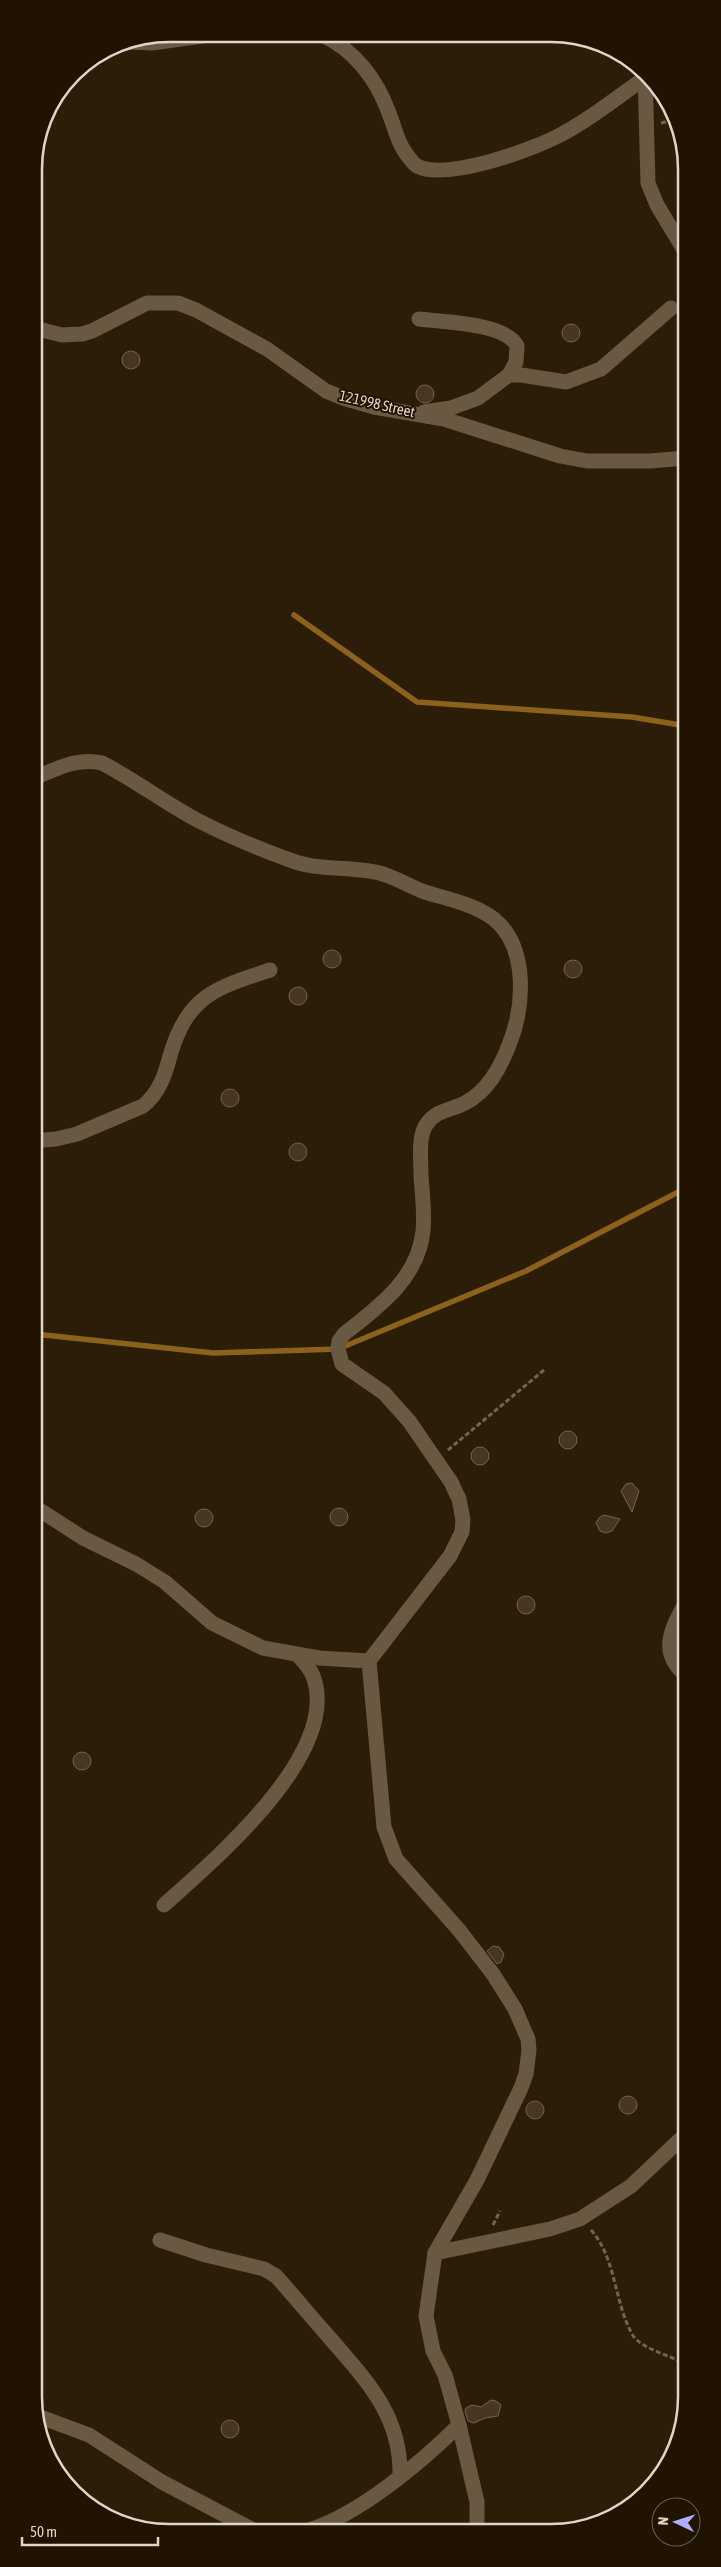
<svg xmlns="http://www.w3.org/2000/svg" width="721" height="2567" viewBox="0 0 721 2567" font-family="'Asap Condensed',sans-serif">
  <rect width="100%" height="100%" fill="#2b1d08"/>
  <g fill="none" stroke-linecap="round" stroke-linejoin="round">
    <g stroke="#8c611e" stroke-width="5.5">
      <polyline points="294,615 417,702 632,717 686,726"/>
      <polyline points="35,1334 213,1353 338,1349 526,1271 686,1188"/>
    </g>
  </g>
  <g fill="#473722" stroke="#75644d">
    <circle cx="571" cy="333" r="9"/>
    <circle cx="131" cy="360" r="9"/>
    <circle cx="425" cy="394" r="9"/>
    <circle cx="332" cy="959" r="9"/>
    <circle cx="573" cy="969" r="9"/>
    <circle cx="298" cy="996" r="9"/>
    <circle cx="230" cy="1098" r="9"/>
    <circle cx="298" cy="1152" r="9"/>
    <circle cx="568" cy="1440" r="9"/>
    <circle cx="480" cy="1456" r="9"/>
    <polygon points="632,1483 639,1491 632,1512 621,1491 626,1484"/>
    <circle cx="339" cy="1517" r="9"/>
    <circle cx="204" cy="1518" r="9"/>
    <polygon points="604,1515 620,1519 612,1531 606,1533 600,1531 596,1523 599,1518"/>
    <circle cx="526" cy="1605" r="9"/>
    <circle cx="82" cy="1761" r="9"/>
    <polygon points="493,1946 499,1947 504,1954 501,1962 497,1964 487,1951"/>
    <circle cx="628" cy="2105" r="9"/>
    <circle cx="535" cy="2110" r="9"/>
    <polygon points="491,2400 496,2401 501,2405 498,2416 485,2418 474,2423 468,2421 465,2411 466,2408 472,2405 481,2407"/>
    <circle cx="230" cy="2429" r="9"/>
  </g>
  <g fill="none" stroke-linecap="round" stroke-linejoin="round">
    <g stroke="#706452" stroke-width="3" stroke-dasharray="5 2.5" stroke-linecap="butt">
      <polyline points="661,123 672,120"/>
      <polyline points="448,1450 544,1370"/>
      <polyline points="493,2225 500,2211"/>
      <path d="M591 2230C616 2258 614 2301 632 2334 642 2351 673 2354 687 2367"/>
    </g>
    <g stroke="#6a5942" stroke-width="15">
      <path d="M322 35C355 50 377 80 389 113 394 125 397 141 405 152 408 156 412 163 417 166 446 181 532 150 560 135 590 120 617 97 645 78"/>
      <polyline points="129,42 152,43 217,34"/>
      <polyline points="645,73 648,183 657,205 686,253"/>
      <path d="M419 319C443 322 506 323 517 346L516 362 509 375"/>
      <polyline points="34,328 62,335 82,334 92,331 147,303 178,303 196,310 267,349 326,391 343,398 374,407 444,419 560,456 587,461 650,461 686,458"/>
      <polyline points="424,412 451,408 478,398 509,375 521,375 566,382 601,369 671,308"/>
      <path d="M34 778C57 769 77 757 102 763 135 780 165 803 197 820 226 835 257 848 287 859 317 871 339 866 369 871 389 873 406 885 425 892 447 899 475 904 494 919 529 948 524 1008 509 1045 500 1068 488 1091 465 1103 452 1110 435 1110 426 1125 418 1137 421 1161 421 1175 422 1193 425 1213 423 1231 418 1279 378 1307 344 1334L339 1341 338 1349 342 1364 384 1393 409 1421 451 1482 459 1499 463 1520 462 1532 450 1556 369 1661 384 1827 396 1859 459 1930 493 1974 515 2009 528 2039 529 2050 526 2074 521 2088 477 2180 435 2253 426 2316 433 2351 445 2375 459 2425C422 2462 355 2518 305 2531"/>
      <path d="M34 1141 56 1139 77 1134 143 1106C159 1093 165 1075 170 1056 187 996 215 988 270 970"/>
      <polyline points="35,1507 83,1538 136,1564 165,1582 212,1623 263,1648 319,1658 369,1661"/>
      <path d="M687 1600C672 1628 657 1652 687 1676"/>
      <path d="M164 1905C214 1860 342 1753 313 1676 310 1668 303 1661 298 1655"/>
      <path d="M160 2240 206 2255 264 2269 276 2276C294 2296 311 2317 329 2337 366 2380 401 2415 400 2475"/>
      <polyline points="435,2253 550,2229 580,2219 631,2186 687,2133"/>
      <polyline points="35,2415 89,2435 162,2482 255,2531"/>
      <polyline points="459,2425 477,2502 477,2532"/>
    </g>
  </g>
  <g text-anchor="middle" stroke-width="4" stroke-linejoin="round" paint-order="stroke">
    <g font-size="15" fill="#dfd5c8" stroke="#211301">
      <text transform="translate(377 404) rotate(13)" y="5">121998 Street</text>
    </g>
  </g>
  <path d="M0 0H721V2567H0ZM169 42H551A127 127 0 0 1 678 169V2397A127 127 0 0 1 551 2524H169A127 127 0 0 1 42 2397V169A127 127 0 0 1 169 42Z" fill="#211301" fill-rule="evenodd"/>
  <path fill="none" stroke="#dfd5c8" stroke-width="2.5" d="M169 42H551A127 127 0 0 1 678 169V2397A127 127 0 0 1 551 2524H169A127 127 0 0 1 42 2397V169A127 127 0 0 1 169 42Z"/>
  <g transform="translate(676 2522) rotate(274)"><circle r="24" fill="#211301" stroke="#6d6151"/>
  <path d="M0-4L9 19L0 12L-9 19Z" fill="#afaefa"/>
  <text y="-8" font-size="14" font-weight="bold" text-anchor="middle" fill="#dfd5c8">N</text>
  </g>
  <path d="M22 2537v8h136v-8" fill="none" stroke="#dfd5c8" stroke-width="2.5"/>
  <text x="30" y="2537" font-size="15" fill="#dfd5c8" stroke="#211301" stroke-width="4" paint-order="stroke">50 m</text>
</svg>
